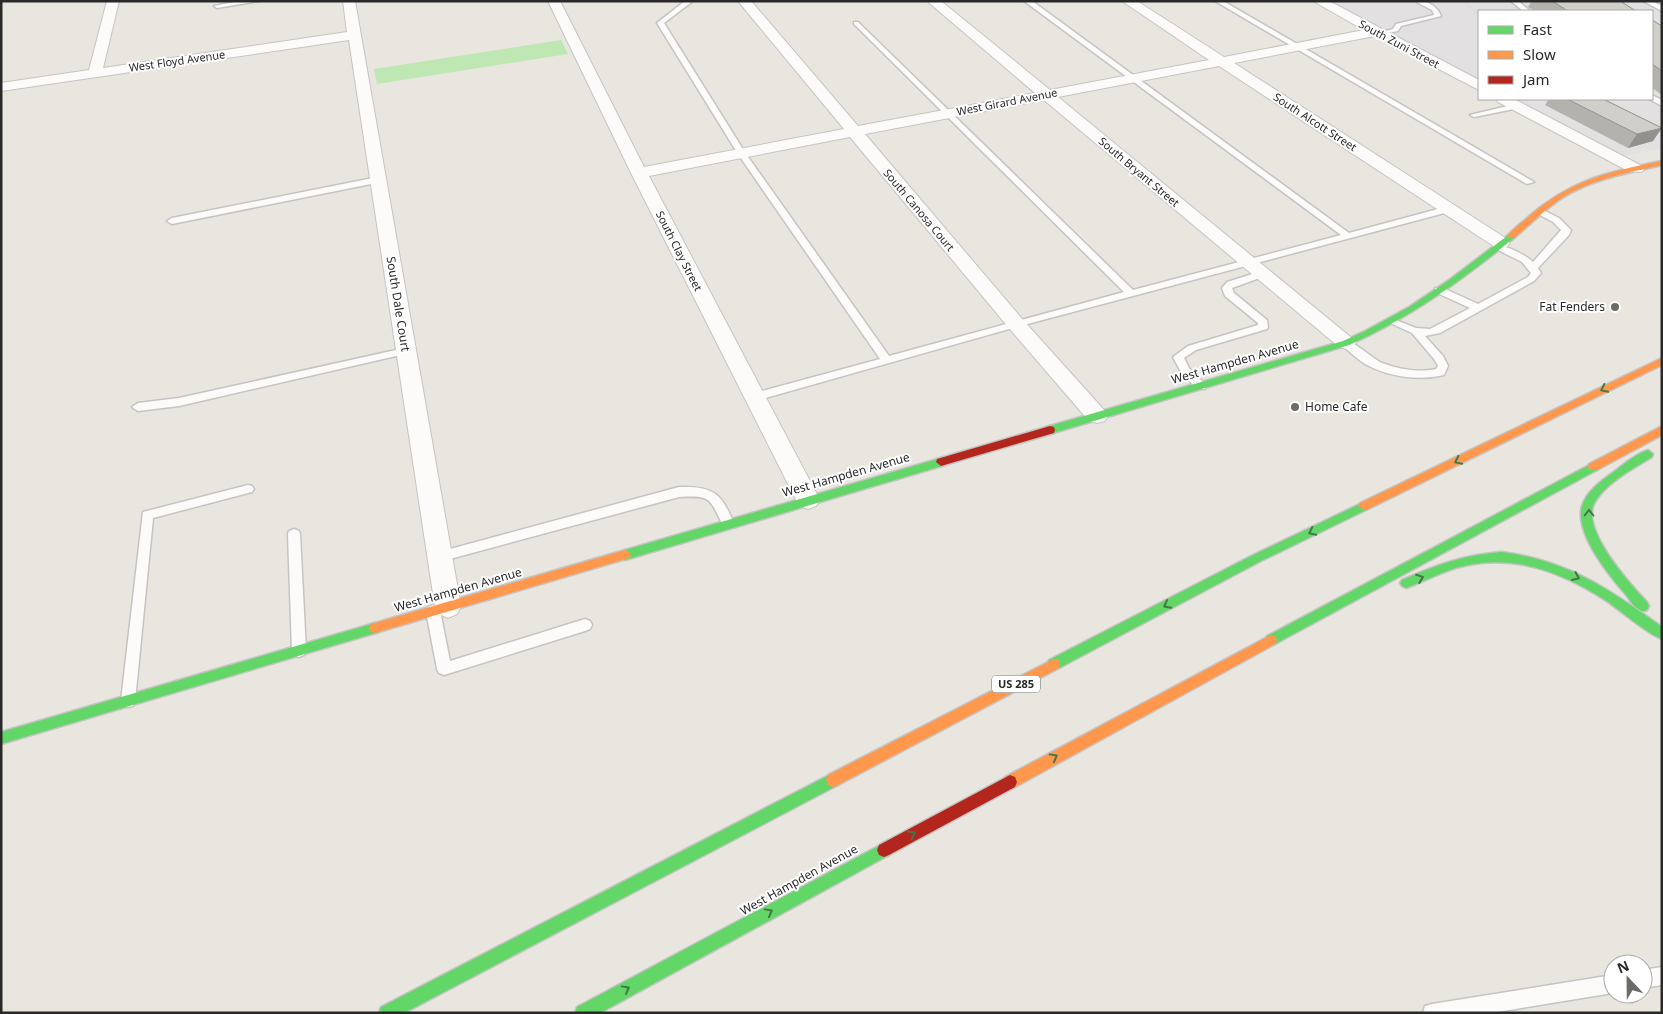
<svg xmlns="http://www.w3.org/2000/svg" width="1663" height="1014" viewBox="0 0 1663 1014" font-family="'Noto Sans',sans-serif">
  <rect width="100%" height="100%" fill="#e8e6de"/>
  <polygon fill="#e3e0e1" points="1330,1 1662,1 1662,148 1624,156 1516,99 1652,99 1652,11 1479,11 1479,80"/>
  <polygon fill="#bfe7b4" points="561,40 568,54 377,84 374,69"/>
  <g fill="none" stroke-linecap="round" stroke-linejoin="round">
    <defs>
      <g id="lane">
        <polygon points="239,1 259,1 217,8 214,6"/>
        <polygon points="685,1 693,1 664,23 746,154 889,356 1124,292 854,24 854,22 858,22 1133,290 1341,235 1024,1 1032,1 1349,233 1449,206 1454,209 1452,211 1020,326 755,401 751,400 749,397 751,394 880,359 738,154 657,23"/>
        <polygon points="1215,1 1223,1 1534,182 1527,184"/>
        <path d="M1417 1C1428 1 1437 6 1441 16L1401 26 1398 31 1378 35V33L1393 29 1396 24 1434 15 1432 10 1418 3Z"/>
        <polygon points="1511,1 1518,1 1530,11 1523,11"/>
        <polygon points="1643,1 1652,1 1662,6 1662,11"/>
        <polygon points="1652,95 1662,100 1662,106 1649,99 1652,99"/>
        <polygon points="1516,104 1519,104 1519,108 1474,117 1470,115"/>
        <polygon points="378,177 382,180 381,182 172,224 167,221 172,218"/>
        <path d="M1541 209 1559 218 1571 230 1569 235 1538 268 1541 273 1534 281 1440 333 1425 336 1443 356 1448 366 1444 375C1419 381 1390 377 1367 365 1358 360 1350 352 1342 345L1341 343 1342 341C1352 338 1371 358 1382 363 1398 369 1419 373 1436 369L1438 366 1434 359 1412 333 1388 322 1393 319 1416 328 1430 329 1470 308 1435 292V288H1443L1478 304 1528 277 1531 273 1522 262 1492 247 1497 244C1510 248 1523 253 1533 262L1561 230 1553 222 1538 214 1536 212Z"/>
        <polygon points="1262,271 1267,274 1265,276 1232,288 1234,293 1267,320 1268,327 1267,329 1196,350 1184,358 1189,368 1207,386 1205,389 1197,389 1181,372 1173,357 1188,346 1258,325 1258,323 1225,296 1222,288 1227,282"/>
        <polygon points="405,348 410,351 409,353 179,406 138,411 132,407 138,403 179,398"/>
        <polygon points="248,485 252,486 254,489 252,492 153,518 135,701 133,706 128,707 123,706 121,701 143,512"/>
        <path d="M679 487C713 486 722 493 734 524L732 527H724C709 500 714 495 679 497L439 562 434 561 432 557 434 553 439 552Z"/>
        <polygon points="294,529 299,531 300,534 306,651 304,655 299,657 294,655 292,651 288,534 289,531"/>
        <polygon points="433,605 438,607 440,611 450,661 585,619 590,621 592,625 590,629 585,631 444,675 439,673 437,669 426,611 428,607"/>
        <polygon points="1662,967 1662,985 1643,988 1643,970"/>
        <polygon points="1613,975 1613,993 1491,1013 1423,1013 1425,1006 1432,1004"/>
      </g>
      <g id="street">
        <polygon points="107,1 119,1 103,68 347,32 343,1 355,1 461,607 457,614 448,618 439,614 435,607 349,40 1,91 1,83 89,70"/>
        <polygon points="548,1 560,1 644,167 844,129 738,1 751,1 858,126 1035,93 927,1 941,1 1050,90 1209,60 1122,1 1137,1 1224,57 1364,30 1313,1 1329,1 1479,80 1479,90 1375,36 1234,63 1507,239 1510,243 1507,247 1501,248 1495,247 1219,66 1058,97 1353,339 1356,343 1353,347 1346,349 1339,347 1044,100 865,134 1023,320 1105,411 1108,416 1105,421 1097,423 1089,421 1009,328 850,137 649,176 820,500 816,506 808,509 800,506 796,500 631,173"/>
        <polygon points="1496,99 1514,99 1642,166 1644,169 1642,172 1630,172 1498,102"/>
      </g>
      <g id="fast">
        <path d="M1511 233 1515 236 1514 238C1462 280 1410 318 1349 345L1050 434 1045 430 1046 427 1343 341 1365 331 1409 307 1449 280Z"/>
        <path d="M1648 450 1653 454 1652 457C1633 469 1607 482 1595 502 1579 528 1630 584 1647 602L1649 606 1647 610C1644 611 1643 612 1640 610 1635 608 1630 601 1627 596 1610 577 1574 533 1582 506 1586 492 1601 481 1612 473 1623 465 1635 454 1648 450Z"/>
        <polygon points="941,458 945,459 946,462 945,465 625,560 621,558 619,555 621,552 625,550"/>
        <polygon points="1593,463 1597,464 1598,467 1597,470 1275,644 1271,645 1267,644 1265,640 1267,636"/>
        <polygon points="1364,502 1370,506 1368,509 1261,561 1059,668 1054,669 1049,668 1048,664 1049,660 1253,555"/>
        <path d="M1501 552C1567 560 1609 589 1662 627V639C1647 634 1620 610 1605 600 1560 571 1510 552 1456 568 1439 573 1423 582 1406 588L1402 586 1400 583 1402 580C1437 565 1463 555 1501 552Z"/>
        <polygon points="375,623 379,624 381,628 379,632 1,744 1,732"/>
        <polygon points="833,773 838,775 840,780 838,785 404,1013 379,1013 381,1007"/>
        <polygon points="884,843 889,845 891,850 889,855 600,1013 575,1013 577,1007"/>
      </g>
      <g id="slow">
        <path d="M1662 161V165C1627 173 1592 179 1562 198 1545 209 1530 225 1514 238H1508L1507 236C1513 229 1520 224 1527 218 1570 180 1607 172 1662 161Z"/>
        <polygon points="1662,358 1662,365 1368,509 1364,510 1358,506 1360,503"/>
        <polygon points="1662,426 1662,435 1597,470 1589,470 1588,467 1589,464"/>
        <polygon points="625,550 629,552 631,555 629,558 375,633 371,632 369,628 371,624 375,623"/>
        <polygon points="1271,635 1275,636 1277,640 1275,644 1015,787 1010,789 1005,787 1003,782 1005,777"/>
        <polygon points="1054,659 1059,660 1060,664 1059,668 838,785 833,787 828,785 826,780 828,775"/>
      </g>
      <g id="jam">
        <polygon points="1050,426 1054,427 1055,430 1054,433 941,466 936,462 937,459"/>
        <polygon points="1010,775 1015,777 1017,782 1015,787 889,855 884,857 879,855 877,850 879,845"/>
      </g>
    </defs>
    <use href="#lane" stroke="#c5c4c4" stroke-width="3"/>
    <use href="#street" stroke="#c5c4c4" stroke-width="2"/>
    <use href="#fast" stroke="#c5c4c4" stroke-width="3"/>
    <use href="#slow" stroke="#c5c4c4" stroke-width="3"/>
    <use href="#jam" stroke="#c5c4c4" stroke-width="3"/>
    <use href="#lane" fill="#fcfbfa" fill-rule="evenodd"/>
    <use href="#street" fill="#fcfbfa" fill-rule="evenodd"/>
    <use href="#fast" fill="#63d668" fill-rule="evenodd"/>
    <use href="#slow" fill="#ff974d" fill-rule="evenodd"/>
    <use href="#jam" fill="#b3261e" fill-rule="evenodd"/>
    <g stroke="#dddcde" stroke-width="2.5">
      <polyline points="1463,1 1479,14"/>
      <polyline points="1605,99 1620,109"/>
    </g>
  </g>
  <g fill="#b4b2ad">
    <polygon points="1529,1 1620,1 1636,11 1535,11 1528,7 1531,2"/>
    <polygon points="1652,20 1662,26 1662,95 1652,88"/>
    <polygon points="1549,99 1603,99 1653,141 1628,148 1545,105"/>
  </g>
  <polygon fill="#92918d" points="1662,128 1653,141 1628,148 1637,134"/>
  <g fill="#d1cfc9" stroke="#92918d">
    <polygon points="1552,1 1620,1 1636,11 1568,11"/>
    <polygon points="1652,20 1662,26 1662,71 1652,64"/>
    <polygon points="1567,99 1603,99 1662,128 1637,134"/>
  </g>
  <defs><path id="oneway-chevron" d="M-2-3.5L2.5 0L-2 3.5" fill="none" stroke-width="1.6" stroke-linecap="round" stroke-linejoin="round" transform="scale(1.25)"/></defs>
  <g stroke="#437745">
    <use href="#oneway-chevron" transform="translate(1604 389) rotate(154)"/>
    <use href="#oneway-chevron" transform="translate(1458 461) rotate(154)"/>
    <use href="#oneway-chevron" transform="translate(1589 513) rotate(-90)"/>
    <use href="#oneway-chevron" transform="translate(1312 532) rotate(154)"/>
    <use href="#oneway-chevron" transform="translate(1576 577) rotate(24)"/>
    <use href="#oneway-chevron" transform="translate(1420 578) rotate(-21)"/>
    <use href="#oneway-chevron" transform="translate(1167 605) rotate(152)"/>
    <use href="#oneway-chevron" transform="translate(1054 757) rotate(-29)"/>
    <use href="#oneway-chevron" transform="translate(912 834) rotate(-29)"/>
    <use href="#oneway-chevron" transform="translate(769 912) rotate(-29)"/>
    <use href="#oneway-chevron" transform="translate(626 989) rotate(-29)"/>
  </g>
  <g fill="#6c6b68" stroke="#fff" stroke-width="2">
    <circle cx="1615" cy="307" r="5"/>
    <circle cx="1295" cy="407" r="5"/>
  </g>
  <g text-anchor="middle" stroke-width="4" stroke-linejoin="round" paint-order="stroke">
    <g font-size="11" fill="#292929" stroke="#fff">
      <text transform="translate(1399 44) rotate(28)" y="4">South Zuni Street</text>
      <text transform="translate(177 61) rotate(-8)" y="4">West Floyd Avenue</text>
      <text transform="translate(1007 102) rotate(-11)" y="4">West Girard Avenue</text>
      <text transform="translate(1315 122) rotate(33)" y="4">South Alcott Street</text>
      <text transform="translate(1139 172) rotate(40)" y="4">South Bryant Street</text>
      <text transform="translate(919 210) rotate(50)" y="4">South Canosa Court</text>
      <text transform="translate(679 251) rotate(63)" y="4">South Clay Street</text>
    </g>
    <rect fill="#fff" stroke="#696969" stroke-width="1" x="992" y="675.5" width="48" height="17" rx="4"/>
    <g font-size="11" font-weight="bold" fill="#292929">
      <text x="1016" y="688">US 285</text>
    </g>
    <g font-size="12" fill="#292929" stroke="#fff">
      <text transform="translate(398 304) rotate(81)" y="4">South Dale Court</text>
      <text transform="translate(1235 362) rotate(-16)" y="4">West Hampden Avenue</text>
      <text transform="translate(846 475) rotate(-16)" y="4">West Hampden Avenue</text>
      <text transform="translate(458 590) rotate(-16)" y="4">West Hampden Avenue</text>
      <text transform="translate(799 880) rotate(-29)" y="4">West Hampden Avenue</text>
    </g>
    <g font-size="12" fill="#292929" stroke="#fff" text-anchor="end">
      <text x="1605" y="311">Fat Fenders</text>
      <text x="1305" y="411" text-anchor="start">Home Cafe</text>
    </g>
  </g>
  <rect width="1663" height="1014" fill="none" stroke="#292929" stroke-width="5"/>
  <rect x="1478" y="10" width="175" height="90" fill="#ffffff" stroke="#a9a9a9"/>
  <rect x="1488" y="26" width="25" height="8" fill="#63d668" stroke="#a9a9a9"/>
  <text x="1523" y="35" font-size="15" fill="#292929">Fast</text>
  <rect x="1488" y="51" width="25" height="8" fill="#ff974d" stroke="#a9a9a9"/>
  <text x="1523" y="60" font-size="15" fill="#292929">Slow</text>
  <rect x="1488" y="76" width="25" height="8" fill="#b3261e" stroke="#a9a9a9"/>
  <text x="1523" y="85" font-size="15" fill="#292929">Jam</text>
  <g transform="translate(1628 979) rotate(338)"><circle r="24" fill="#ffffff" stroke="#a9a9a9"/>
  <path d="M0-4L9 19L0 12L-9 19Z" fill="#6c6b68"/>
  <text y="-8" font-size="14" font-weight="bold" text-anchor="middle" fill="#292929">N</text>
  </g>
</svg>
